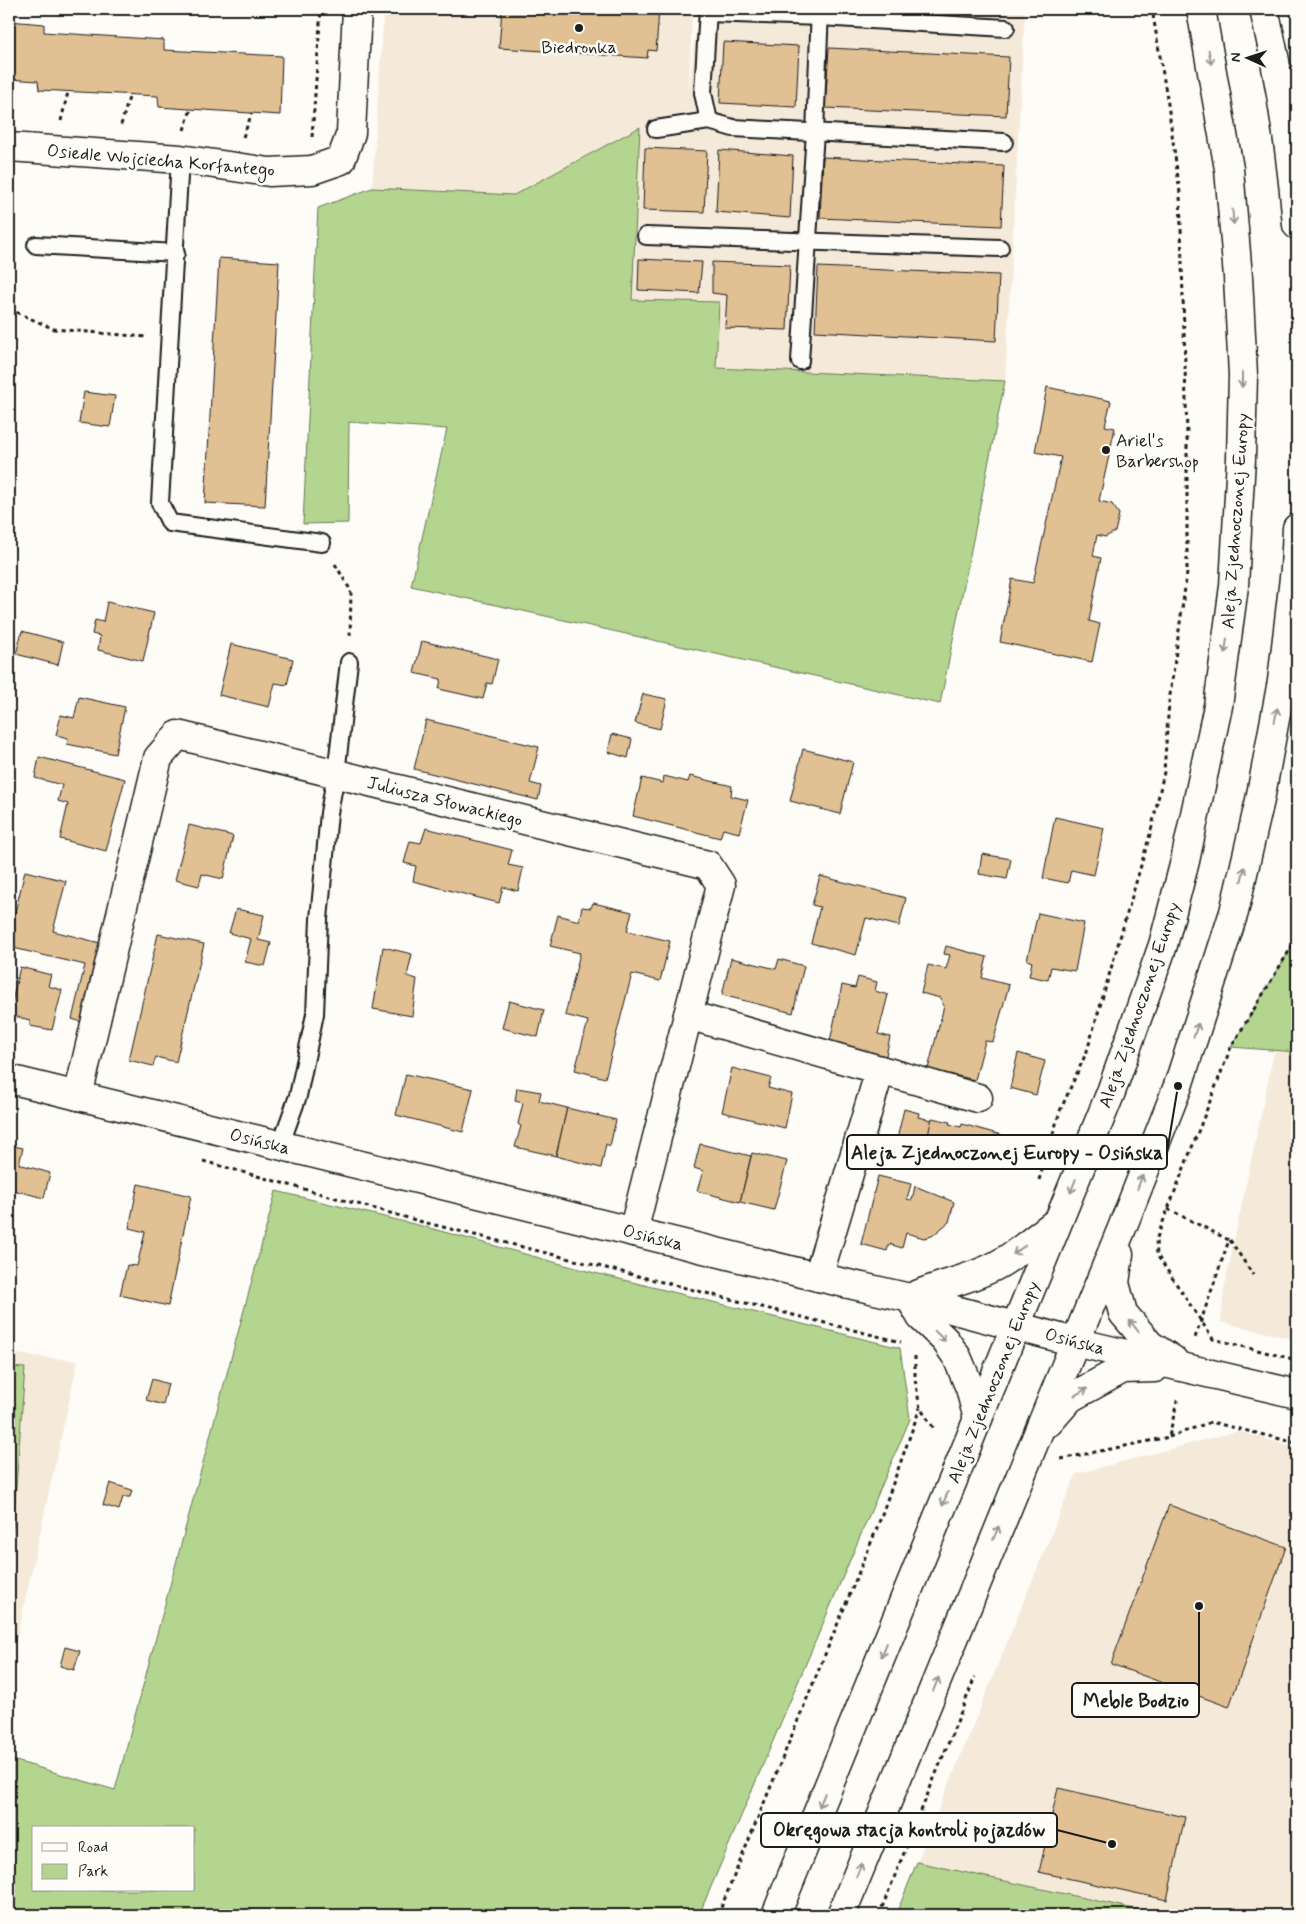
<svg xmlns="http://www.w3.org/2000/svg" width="1306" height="1924" viewBox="0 0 1306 1924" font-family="Mynerve,sans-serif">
  <rect width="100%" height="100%" fill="#fdfcf7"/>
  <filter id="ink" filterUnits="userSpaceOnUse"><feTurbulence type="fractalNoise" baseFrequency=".02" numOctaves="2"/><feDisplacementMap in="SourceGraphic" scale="10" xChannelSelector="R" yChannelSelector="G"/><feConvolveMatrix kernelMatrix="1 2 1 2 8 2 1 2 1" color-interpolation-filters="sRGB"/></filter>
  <g filter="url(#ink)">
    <g fill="#f5ead9">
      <polygon points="384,9 692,9 689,90 698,9 1025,9 1005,381 716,368 719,302 632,300 639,127 514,195 372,188"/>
      <polygon points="1278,1033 1297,1036 1297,1340 1221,1322 1224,1289"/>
      <polygon points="9,1353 78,1361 9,1673"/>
      <polygon points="1238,1431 1297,1448 1297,1915 1162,1915 917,1862 1076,1474"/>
    </g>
    <g fill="#b4d58f" stroke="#687856" fill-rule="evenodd">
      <polygon points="640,127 632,300 719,302 716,368 1005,381 940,704 411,586 447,429 349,422 348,523 303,524 318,208 372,188 514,195"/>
      <polygon points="1297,938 1297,1052 1231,1047"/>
      <path d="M276 1191 422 1226 587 1271 900 1348 910 1419 699 1915H9V1759L115 1790ZM34 1828H194V1890H34Z"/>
      <polygon points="9,1367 25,1368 9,1580"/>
      <polygon points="917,1862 1162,1915 896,1915"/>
    </g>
    <g fill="#e1c093" stroke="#1c1c1c">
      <polygon points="502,9 659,9 656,51 648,50 647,58 499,48"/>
      <polygon points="9,21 44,24 44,32 164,40 164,50 282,56 280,115 159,107 158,96 39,90 38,81 9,79"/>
      <polygon points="723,42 799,46 796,107 720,103"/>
      <polygon points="829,48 1009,57 1006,116 825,108"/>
      <polygon points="645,148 707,151 704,212 643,210"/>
      <polygon points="719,150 793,156 790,218 716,212"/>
      <polygon points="823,157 1004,166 1001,226 820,218"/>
      <polygon points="219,258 279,262 265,506 205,503"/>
      <polygon points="639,259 702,262 699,293 638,290"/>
      <polygon points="712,262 790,265 787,330 725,328 727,295 712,293"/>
      <polygon points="818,267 999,275 996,341 815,331"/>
      <polygon points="1047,387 1111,401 1105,426 1115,428 1099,501 1112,504 1119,514 1115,532 1105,537 1097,535 1093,556 1101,558 1089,621 1100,624 1092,662 1000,642 1012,579 1033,583 1061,457 1035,452"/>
      <polygon points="84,392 115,396 110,427 79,423"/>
      <polygon points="107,602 154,613 143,661 98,650 100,636 92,634 95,620 103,622"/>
      <polygon points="22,631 63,642 58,665 16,654"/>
      <polygon points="422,641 498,659 492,684 487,683 483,699 439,689 441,679 414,673"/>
      <polygon points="231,644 293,659 287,685 275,683 269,707 219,695"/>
      <polygon points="643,694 667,699 660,729 635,723"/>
      <polygon points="79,697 125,707 115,754 67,744 68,738 56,735 61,715 74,718"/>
      <polygon points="426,720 539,747 530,783 541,786 538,800 414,769"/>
      <polygon points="612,734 632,739 628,758 608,752"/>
      <polygon points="803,749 853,762 840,814 790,801"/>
      <polygon points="39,757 125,779 106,851 60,839 68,804 58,801 62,785 35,778"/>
      <polygon points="664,776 688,782 690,776 732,786 731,796 748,800 739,833 723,829 720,838 633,816 642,778 663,783"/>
      <polygon points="1055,817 1104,828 1094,875 1071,870 1068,883 1043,878"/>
      <polygon points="189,825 233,836 223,879 202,874 199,886 175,880"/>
      <polygon points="426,828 512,850 508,865 523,868 518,891 503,887 499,903 413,881 416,866 404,863 410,841 421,843"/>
      <polygon points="982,854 1011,859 1007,879 979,874"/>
      <polygon points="25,871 66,881 53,931 108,945 88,1024 72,1019 85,965 9,947 9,938"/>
      <polygon points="820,876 906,898 899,926 866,918 856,955 811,943 820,907 812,905"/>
      <polygon points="593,903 632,912 627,931 670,941 660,981 632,974 605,1078 575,1070 588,1021 565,1015 580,953 550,946 558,915 579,921 582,907 591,908"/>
      <polygon points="236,909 264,915 258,940 271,943 265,966 245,962 251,939 229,933"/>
      <polygon points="1038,913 1084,923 1075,971 1051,967 1048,980 1029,976 1032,962 1027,960"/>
      <polygon points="158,934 204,944 176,1062 156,1057 153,1066 129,1060"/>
      <polygon points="946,946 987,957 982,978 1009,985 993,1042 985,1041 975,1080 928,1069 944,1006 940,998 921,993 928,965 946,969 950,955 944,954"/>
      <polygon points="383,947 412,954 407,976 417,979 412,1016 373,1009"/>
      <polygon points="731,958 776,969 779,959 804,966 793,1013 722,995"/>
      <polygon points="20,967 51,975 48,986 62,990 52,1030 30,1026 30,1020 9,1015"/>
      <polygon points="858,977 877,982 875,991 888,995 878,1034 890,1037 885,1060 829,1046 842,985 855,988"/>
      <polygon points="509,1001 544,1010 538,1037 502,1028"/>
      <polygon points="1018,1053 1045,1061 1036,1095 1010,1088"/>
      <polygon points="732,1068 771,1078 768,1088 792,1094 785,1128 722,1112"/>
      <polygon points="406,1074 473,1089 463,1132 396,1115"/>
      <polygon points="517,1088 541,1092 539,1101 567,1108 556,1156 515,1147 521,1126 518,1124 523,1103 515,1101"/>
      <polygon points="567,1108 616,1120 610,1146 606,1144 601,1168 556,1156"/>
      <polygon points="904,1109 919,1113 918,1117 932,1120 925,1150 911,1146 911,1143 897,1139"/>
      <polygon points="932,1118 950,1122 949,1124 961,1127 962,1124 1005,1136 998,1167 967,1160 968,1156 955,1153 954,1156 948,1155 942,1153 943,1150 925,1146"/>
      <polygon points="700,1144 751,1156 740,1202 697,1191 703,1171 694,1168"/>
      <polygon points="9,1145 23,1148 19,1164 50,1173 44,1198 9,1189"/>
      <polygon points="752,1153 787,1161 774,1210 740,1202"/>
      <polygon points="878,1176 911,1184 907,1199 912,1200 915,1186 954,1202 949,1222 932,1236 924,1238 906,1233 902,1248 889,1244 887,1251 861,1244"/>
      <polygon points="138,1184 191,1196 168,1306 120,1295 127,1265 137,1266 145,1232 129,1228"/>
      <polygon points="1297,1219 1297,1251 1291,1249"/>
      <polygon points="152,1379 168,1384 163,1405 146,1400"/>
      <polygon points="110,1483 132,1490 130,1497 123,1497 119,1510 103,1505"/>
      <polygon points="1169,1505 1286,1547 1229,1707 1111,1664"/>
      <polygon points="65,1647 80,1651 74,1670 60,1666"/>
      <polygon points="1058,1788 1185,1817 1167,1900 1039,1872"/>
    </g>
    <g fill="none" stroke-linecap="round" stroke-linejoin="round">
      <defs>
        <g id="lane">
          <polyline points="708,9 703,93 709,121 733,128 1004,142"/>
          <polyline points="708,13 820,17 1006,28"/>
          <polyline points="656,129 709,121"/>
          <polyline points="180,159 160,503 170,523 322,543"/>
          <polyline points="646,236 1000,248"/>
          <polyline points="36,245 176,253"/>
          <polyline points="800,361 815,132 820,9"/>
          <polyline points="280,1146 298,1096 315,1014 319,919 329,813 336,774 349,662"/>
        </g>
        <g id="street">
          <polyline points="9,147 180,159 269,172 312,170 341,160 351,133 357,9"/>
          <polyline points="688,1015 978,1098"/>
          <polyline points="78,1096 158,758 178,735 708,865 721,885 633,1232"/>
          <polyline points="818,1277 880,1070"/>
        </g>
        <g id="secondary">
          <path d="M1264 9C1281 82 1291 151 1297 225"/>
          <polyline points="9,1079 818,1277 910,1298 1075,1342 1297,1394"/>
          <polyline points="1119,1254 1115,1283 1123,1313 1150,1345 1173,1360"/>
          <path d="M910 1298C939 1284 971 1280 999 1264 1020 1252 1039 1235 1058 1221"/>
          <polyline points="910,1298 921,1317 945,1340 957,1357 970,1388 978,1419"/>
          <polyline points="1049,1422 1070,1398 1123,1369 1155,1368"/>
          <polyline points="776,1915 1111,1092 1163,945 1185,861 1218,706 1234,586 1241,458 1243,375 1238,277 1229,169 1201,9"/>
          <polyline points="841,1915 1122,1228 1178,1086 1234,912 1260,800 1282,681 1295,569 1297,528"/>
        </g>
      </defs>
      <use href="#lane" stroke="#1c1c1c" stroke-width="20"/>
      <use href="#street" stroke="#1c1c1c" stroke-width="31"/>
      <use href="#secondary" stroke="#1c1c1c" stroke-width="31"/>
      <g stroke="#1c1c1c" stroke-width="3" stroke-dasharray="4 4" stroke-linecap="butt">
        <polyline points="61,121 68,92"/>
        <polyline points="121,125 130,94"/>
        <polyline points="184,130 191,109"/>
        <polyline points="243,137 252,113"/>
        <polyline points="312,137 321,9"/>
        <polyline points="9,309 54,329 146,337"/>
        <polyline points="335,564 351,591 350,638"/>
        <polyline points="1297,938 1231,1047 1156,1240 1157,1255 1213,1339 1297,1360"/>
        <polyline points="203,1161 419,1221 901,1342"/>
        <polyline points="1039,1180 1060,1111 1087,1051 1151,831 1164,772 1169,702 1187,573 1187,435 1180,193 1168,104 1152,9"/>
        <polyline points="1168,1209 1229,1240 1195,1338"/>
        <polyline points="1230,1240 1253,1275"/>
        <polyline points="915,1356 915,1379 920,1408 935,1430"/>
        <polyline points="1169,1437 1211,1422 1297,1443"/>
        <polyline points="1061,1459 1169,1437 1178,1397"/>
        <polyline points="718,1915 877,1528 920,1408"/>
        <polyline points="879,1915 975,1677"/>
      </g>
      <use href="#lane" stroke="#fdfcf7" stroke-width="16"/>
      <use href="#street" stroke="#fdfcf7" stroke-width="28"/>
      <use href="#secondary" stroke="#fdfcf7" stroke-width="28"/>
    </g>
    <defs><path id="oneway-shaft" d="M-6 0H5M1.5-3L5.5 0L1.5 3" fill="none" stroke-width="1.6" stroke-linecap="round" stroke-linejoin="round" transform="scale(1.25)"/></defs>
    <g stroke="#989794">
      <use href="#oneway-shaft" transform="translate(1210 57) rotate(79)"/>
      <use href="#oneway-shaft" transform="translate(1233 217) rotate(85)"/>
      <use href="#oneway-shaft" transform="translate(1242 380) rotate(90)"/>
      <use href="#oneway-shaft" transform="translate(1226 646) rotate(98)"/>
      <use href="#oneway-shaft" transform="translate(1276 715) rotate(-79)"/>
      <use href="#oneway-shaft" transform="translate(1243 874) rotate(-77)"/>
      <use href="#oneway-shaft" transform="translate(1196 1030) rotate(-72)"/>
      <use href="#oneway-shaft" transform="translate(1140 1182) rotate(-69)"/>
      <use href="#oneway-shaft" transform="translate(1073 1186) rotate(111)"/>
      <use href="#oneway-shaft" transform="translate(1019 1250) rotate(144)"/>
      <use href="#oneway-shaft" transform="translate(1134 1326) rotate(-129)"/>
      <use href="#oneway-shaft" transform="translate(940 1336) rotate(45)"/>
      <use href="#oneway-shaft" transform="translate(1081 1392) rotate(-29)"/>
      <use href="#oneway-shaft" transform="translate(945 1499) rotate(112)"/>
      <use href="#oneway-shaft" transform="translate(996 1533) rotate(-68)"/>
      <use href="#oneway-shaft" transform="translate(884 1650) rotate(112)"/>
      <use href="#oneway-shaft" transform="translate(936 1684) rotate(-68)"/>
      <use href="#oneway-shaft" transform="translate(822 1800) rotate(112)"/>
      <use href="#oneway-shaft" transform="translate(859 1870) rotate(-68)"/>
    </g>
  </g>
  <g fill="#1c1c1c" stroke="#fdfcf7" stroke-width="2">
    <circle cx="579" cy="28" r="5"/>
    <circle cx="1106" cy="450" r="5"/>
  </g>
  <g text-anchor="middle" stroke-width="5" stroke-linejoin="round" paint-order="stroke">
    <g font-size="18" fill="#1c1c1c" stroke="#fdfcf7">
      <text x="579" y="53">Biedronka</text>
      <text x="1116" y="446" text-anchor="start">Ariel's<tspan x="1116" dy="21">Barbershop</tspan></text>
    </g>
    <g font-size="18" fill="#1c1c1c" stroke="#fdfcf7">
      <text transform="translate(161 160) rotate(5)" y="6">Osiedle Wojciecha Korfantego</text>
      <text transform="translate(1235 521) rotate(-86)" y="6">Aleja Zjednoczonej Europy</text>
      <text transform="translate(445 801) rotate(14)" y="6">Juliusza Słowackiego</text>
      <text transform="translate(1139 1005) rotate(-71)" y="6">Aleja Zjednoczonej Europy</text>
      <text transform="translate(260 1141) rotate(14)" y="6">Osińska</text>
      <text transform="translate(653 1237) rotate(14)" y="6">Osińska</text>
      <text transform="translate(1075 1341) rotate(15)" y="6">Osińska</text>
      <text transform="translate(993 1382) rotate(-68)" y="6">Aleja Zjednoczonej Europy</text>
    </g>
  </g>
  <path fill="none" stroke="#1c1c1c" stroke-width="2" d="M1178 1086L1167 1152M1199 1606L1199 1700M1112 1844L1057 1830"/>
  <g fill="#1c1c1c" stroke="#fdfcf7" stroke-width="2">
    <circle cx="1178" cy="1086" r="5"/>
    <circle cx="1199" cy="1606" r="5"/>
    <circle cx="1112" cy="1844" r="5"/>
  </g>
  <g fill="#fdfcf7" stroke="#1c1c1c" stroke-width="2">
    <rect x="847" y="1135" width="320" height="34" rx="5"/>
    <rect x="1072" y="1683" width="127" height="34" rx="5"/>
    <rect x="761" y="1813" width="296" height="34" rx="5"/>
  </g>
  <g font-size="19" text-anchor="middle" font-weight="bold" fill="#1c1c1c">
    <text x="1007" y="1159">Aleja Zjednoczonej Europy - Osińska</text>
    <text x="1136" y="1707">Meble Bodzio</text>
    <text x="909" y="1836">Okręgowa stacja kontroli pojazdów</text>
  </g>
  <rect width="1306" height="1924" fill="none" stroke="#fdfcf7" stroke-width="30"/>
  <rect x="15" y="15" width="1276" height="1894" fill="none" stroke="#1c1c1c" stroke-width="2" filter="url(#ink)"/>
  <rect x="32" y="1826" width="162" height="65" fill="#fdfcf7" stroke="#a3a29f"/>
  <rect x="42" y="1843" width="25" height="8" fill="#fdfcf7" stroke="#a3a29f"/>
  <text x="78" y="1852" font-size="15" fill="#1c1c1c">Road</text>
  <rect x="42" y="1864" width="25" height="15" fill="#b4d58f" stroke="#a3a29f"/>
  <text x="78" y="1876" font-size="15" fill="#1c1c1c">Park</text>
  <g transform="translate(1248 58) rotate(273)" stroke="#fdfcf7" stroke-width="4" paint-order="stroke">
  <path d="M0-4L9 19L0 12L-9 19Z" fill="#1c1c1c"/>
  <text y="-8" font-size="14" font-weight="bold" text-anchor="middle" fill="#1c1c1c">N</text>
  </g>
</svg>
